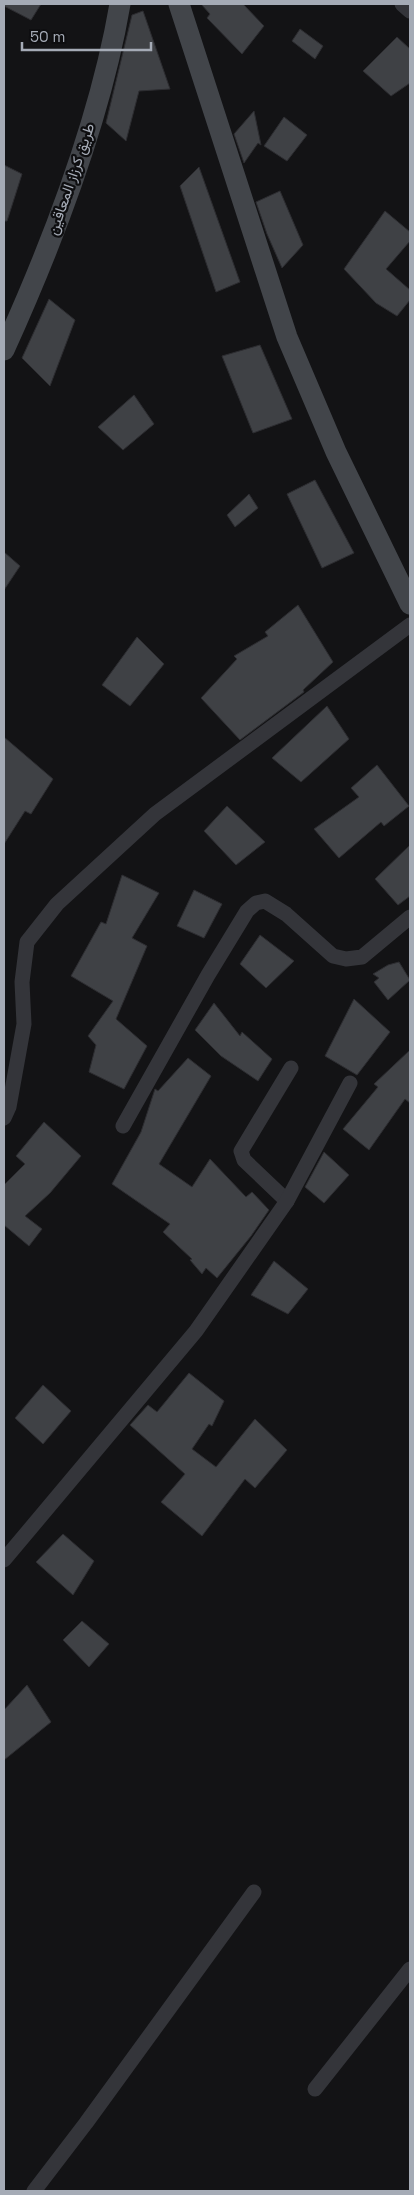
<svg xmlns="http://www.w3.org/2000/svg" width="414" height="2195" viewBox="0 0 414 2195" font-family="'Space Grotesk',Vazirmatn,sans-serif">
  <rect width="100%" height="100%" fill="#131315"/>
  <g fill="#3f4145" stroke="#2d2d31">
    <polygon points="4,4 41,4 31,20 4,6"/>
    <polygon points="201,4 243,4 264,26 242,54 207,18 210,14"/>
    <polygon points="143,11 170,89 139,91 126,141 106,123 132,15"/>
    <polygon points="300,29 323,46 315,59 292,41"/>
    <polygon points="397,37 410,49 410,83 391,96 363,71"/>
    <polygon points="254,111 261,145 258,143 244,163 234,134"/>
    <polygon points="284,117 307,135 287,161 264,146"/>
    <polygon points="4,165 22,174 7,221 4,221"/>
    <polygon points="199,167 240,282 216,292 180,186"/>
    <polygon points="280,191 303,245 282,268 267,234 256,202"/>
    <polygon points="385,211 410,232 410,241 386,269 410,290 410,300 397,316 376,303 344,269"/>
    <polygon points="49,299 75,320 50,386 22,358"/>
    <polygon points="260,345 292,419 253,433 222,356"/>
    <polygon points="134,395 154,424 123,450 98,427"/>
    <polygon points="315,480 354,553 322,568 287,494"/>
    <polygon points="249,494 258,508 235,527 227,515"/>
    <polygon points="4,552 20,566 4,590"/>
    <polygon points="298,605 333,662 303,690 304,692 240,740 201,698 237,659 234,656 268,636 265,632"/>
    <polygon points="137,637 164,664 130,706 102,685"/>
    <polygon points="327,706 349,739 301,782 272,758"/>
    <polygon points="4,737 53,779 31,814 25,811 4,844"/>
    <polygon points="377,765 409,806 384,826 381,822 339,858 314,829 359,797 351,788"/>
    <polygon points="227,806 265,842 236,865 204,831"/>
    <polygon points="410,845 410,896 398,905 375,879"/>
    <polygon points="122,875 159,893 132,938 147,946 116,1019 147,1046 124,1089 89,1072 96,1045 88,1036 113,1001 71,976 101,922 106,924"/>
    <polygon points="194,890 222,904 204,938 177,926"/>
    <polygon points="260,935 294,961 266,988 240,964"/>
    <polygon points="399,962 410,980 388,1000 374,982 379,978 373,974 388,965"/>
    <polygon points="354,999 390,1032 357,1075 325,1056"/>
    <polygon points="214,1003 240,1036 242,1032 272,1059 258,1081 221,1056 195,1030"/>
    <polygon points="410,1050 410,1103 405,1099 369,1150 343,1129 378,1087 374,1084"/>
    <polygon points="188,1058 211,1076 159,1164 192,1187 210,1159 246,1197 252,1192 269,1210 251,1236 217,1278 206,1268 202,1274 190,1260 192,1259 163,1232 170,1224 112,1184 141,1132 155,1089 158,1091"/>
    <polygon points="44,1122 81,1156 50,1193 25,1216 42,1229 29,1246 4,1225 4,1185 25,1164 16,1156"/>
    <polygon points="324,1152 349,1175 324,1203 305,1187"/>
    <polygon points="274,1261 308,1289 288,1314 251,1295"/>
    <polygon points="189,1373 224,1401 212,1426 209,1424 192,1449 216,1467 255,1419 287,1450 255,1488 245,1479 202,1536 161,1502 185,1474 130,1425 148,1405 157,1412"/>
    <polygon points="43,1385 71,1411 43,1444 15,1418"/>
    <polygon points="63,1534 94,1561 73,1595 36,1562"/>
    <polygon points="82,1621 109,1644 89,1667 63,1640"/>
    <polygon points="27,1685 51,1722 4,1760 4,1710"/>
  </g>
  <g fill="none" stroke-linecap="round" stroke-linejoin="round">
    <g stroke="#34353a" stroke-width="15">
      <polyline points="402,4 410,11"/>
      <polyline points="4,1118 9,1107 24,1024 22,982 27,942 57,904 155,814 410,625"/>
      <polyline points="123,1126 208,975 247,911 256,903 265,901 286,914 333,956 346,959 362,957 410,917"/>
      <polyline points="287,1201 244,1160 241,1151 291,1068"/>
      <polyline points="4,1560 196,1331 287,1201 350,1083"/>
      <polyline points="315,2089 410,1969"/>
      <polyline points="34,2191 86,2123 254,1892"/>
    </g>
    <g stroke="#42454a" stroke-width="21">
      <polyline points="179,4 287,337 336,452 410,604"/>
      <path d="M4 350C53 242 100 121 120 4"/>
    </g>
  </g>
  <g text-anchor="middle" stroke-width="4.5" stroke-linejoin="round" paint-order="stroke">
    <g font-size="15" fill="#a5abb6" stroke="#0e0e10">
      <text transform="translate(71 179) rotate(-71)" y="5">طريق كرزاز المعاقين</text>
    </g>
  </g>
  <rect width="414" height="2195" fill="none" stroke="#a5abb6" stroke-width="10"/>
  <path d="M22 42v8h129v-8" fill="none" stroke="#a5abb6" stroke-width="2.5"/>
  <text x="30" y="42" font-size="15" fill="#a5abb6" stroke="#0e0e10" stroke-width="4" paint-order="stroke">50 m</text>
</svg>
